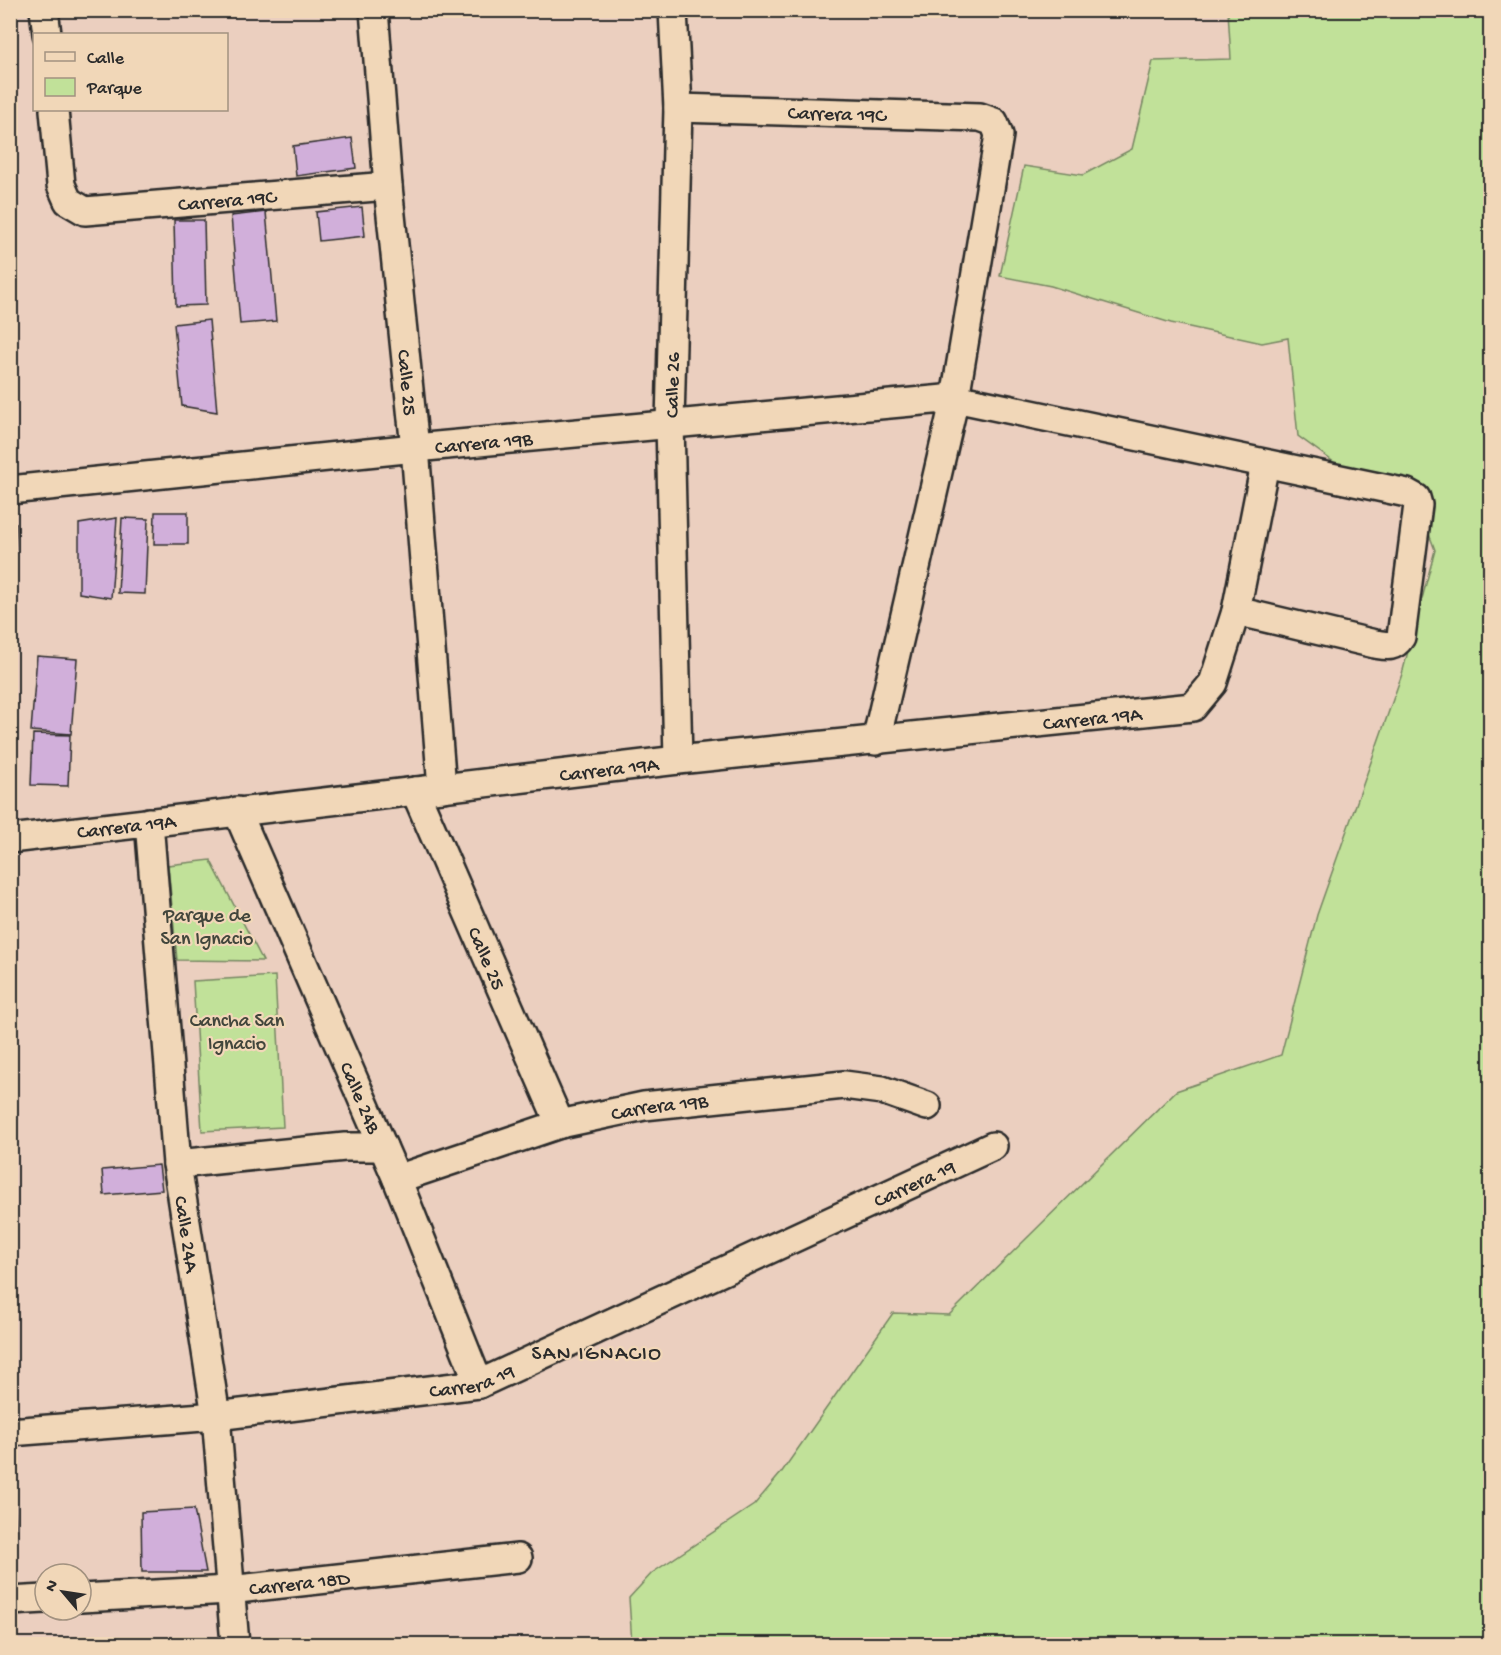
<svg xmlns="http://www.w3.org/2000/svg" width="1501" height="1655" viewBox="0 0 1501 1655" font-family="'Gochi Hand',sans-serif">
  <rect width="100%" height="100%" fill="#ebcfbf"/>
  <filter id="ink" filterUnits="userSpaceOnUse"><feTurbulence type="fractalNoise" baseFrequency=".0167" numOctaves="2"/><feDisplacementMap in="SourceGraphic" scale="12" xChannelSelector="R" yChannelSelector="G"/><feConvolveMatrix kernelMatrix="1 2 1 2 8 2 1 2 1" color-interpolation-filters="sRGB"/></filter>
  <g filter="url(#ink)">
    <g fill="#c1e199" stroke="#768662" stroke-width="1.5">
      <polygon points="1228,11 1490,11 1490,1644 632,1644 629,1598 652,1573 754,1505 781,1473 893,1313 949,1315 1176,1091 1281,1055 1317,915 1402,674 1435,550 1410,483 1349,473 1298,436 1288,338 1262,343 1171,323 1051,286 1000,276 1024,166 1083,175 1132,149 1153,61 1231,59"/>
      <polygon points="211,860 211,861 263,961 177,960 168,865"/>
      <polygon points="275,976 283,1127 202,1131 193,981"/>
    </g>
    <g fill="#d1afda" stroke="#2b2b2b" stroke-width="1.5">
      <polygon points="352,138 356,168 296,176 293,146"/>
      <polygon points="362,207 365,236 319,241 316,212"/>
      <polygon points="266,212 276,321 240,324 231,216"/>
      <polygon points="174,220 204,220 206,305 176,306"/>
      <polygon points="209,320 217,412 182,406 174,324"/>
      <polygon points="155,512 188,512 188,544 154,544"/>
      <polygon points="117,518 111,598 79,593 79,524"/>
      <polygon points="122,518 148,519 145,594 118,593"/>
      <polygon points="10,523 16,523 14,586 10,586"/>
      <polygon points="37,656 77,659 71,734 31,731"/>
      <polygon points="33,734 70,735 68,786 31,785"/>
      <polygon points="159,1165 162,1190 104,1195 102,1170"/>
      <polygon points="14,1473 16,1534 10,1535 10,1474"/>
      <polygon points="194,1509 206,1572 142,1572 141,1512"/>
    </g>
    <g fill="none" stroke-linecap="round" stroke-linejoin="round">
      <defs>
        <g id="street">
          <polyline points="44,10 47,34"/>
          <path id="s1" d="M374 10 388 186 415 448 442 788"/>
          <polyline points="673,10 678,108 670,423 678,760"/>
          <path id="s2" d="M678 108 980 117 994 122 999 135 955 398 876 741"/>
          <path id="s3" d="M54 110 61 185 68 201 85 211 388 186"/>
          <path id="s4" d="M10 490 415 448 955 398 1407 493 1416 498 1418 505 1401 637C1394 648 1387 646 1375 644L1236 611"/>
          <path id="s5" d="M415 791 560 1124"/>
          <path id="s6" d="M237 811 397 1179 479 1384"/>
          <path id="s7" d="M149 822 177 1164 216 1416 235 1644"/>
          <path id="s8" d="M10 839 678 760 1193 707 1213 683 1236 611 1265 464"/>
          <polyline points="177,1164 345,1147 383,1147"/>
          <path id="s9" d="M397 1179 560 1124 644 1106 844 1085 882 1090 927 1106"/>
          <path id="s10" d="M10 1432 216 1416 479 1384 993 1146"/>
          <path id="s11" d="M81 1598 229 1590 518 1558"/>
          <polyline points="10,1601 45,1599"/>
        </g>
      </defs>
      <use href="#street" stroke="#2b2b2b" stroke-width="32"/>
      <use href="#street" stroke="#f1d7b8" stroke-width="27"/>
    </g>
  </g>
  <g text-anchor="middle" stroke-width="4.5" stroke-linejoin="round" paint-order="stroke">
    <g font-size="20" fill="#2b2b2b" stroke="#f1d7b8">
      <text dy="7" stroke="none"><textPath href="#s2" startOffset="159">Carrera 19C</textPath></text>
      <text dy="7" stroke="none"><textPath href="#s3" startOffset="255">Carrera 19C</textPath></text>
      <text dy="7" stroke="none"><textPath href="#s1" startOffset="374">Calle 25</textPath></text>
      <text transform="translate(671 385) rotate(-89)" y="7">Calle 26</text>
      <text dy="7" stroke="none"><textPath href="#s4" startOffset="476">Carrera 19B</textPath></text>
      <text dy="7" stroke="none"><textPath href="#s8" startOffset="1089">Carrera 19A</textPath></text>
      <text dy="7" stroke="none"><textPath href="#s8" startOffset="603">Carrera 19A</textPath></text>
      <text dy="7" stroke="none"><textPath href="#s8" startOffset="117">Carrera 19A</textPath></text>
      <text dy="7" stroke="none"><textPath href="#s5" startOffset="182">Calle 25</textPath></text>
      <text dy="7" stroke="none"><textPath href="#s6" startOffset="312">Calle 24B</textPath></text>
      <text dy="7" stroke="none"><textPath href="#s9" startOffset="273">Carrera 19B</textPath></text>
      <text dy="7" stroke="none"><textPath href="#s10" startOffset="951">Carrera 19</textPath></text>
      <text dy="7" stroke="none"><textPath href="#s7" startOffset="414">Calle 24A</textPath></text>
      <text dy="7" stroke="none"><textPath href="#s10" startOffset="465">Carrera 19</textPath></text>
      <text dy="7" stroke="none"><textPath href="#s11" startOffset="219">Carrera 18D</textPath></text>
    </g>
    <g font-size="20" fill="#42463c" stroke="#f1d7b8">
      <text x="207" y="921">Parque de<tspan x="207" dy="23">San Ignacio</tspan></text>
      <text x="237" y="1026">Cancha San<tspan x="237" dy="23">Ignacio</tspan></text>
    </g>
    <g font-size="21" letter-spacing="1.5" fill="#2b2b2b" stroke="#f1d7b8">
      <text x="597" y="1359">SAN IGNACIO</text>
    </g>
  </g>
  <rect width="1501" height="1655" fill="none" stroke="#f1d7b8" stroke-width="36"/>
  <rect x="18" y="18" width="1465" height="1619" fill="none" stroke="#2b2b2b" stroke-width="2" filter="url(#ink)"/>
  <rect x="33" y="33" width="195" height="78" fill="#f1d7b8" stroke="#a29280" stroke-width="1.5"/>
  <rect x="45" y="52" width="30" height="9" fill="#f1d7b8" stroke="#a29280" stroke-width="1.5"/>
  <text x="87" y="63" font-size="18" fill="#2b2b2b">Calle</text>
  <rect x="45" y="78" width="30" height="18" fill="#c1e199" stroke="#a29280" stroke-width="1.5"/>
  <text x="87" y="93" font-size="18" fill="#2b2b2b">Parque</text>
  <g transform="translate(63 1592) rotate(299)"><circle r="28" fill="#f1d7b8" stroke="#a29280" stroke-width="1.5"/>
  <path d="M0-4.5L10 22L0 15L-10 22Z" fill="#2b2b2b"/>
  <text y="-9" font-size="16" font-weight="bold" text-anchor="middle" fill="#2b2b2b">N</text>
  </g>
</svg>
